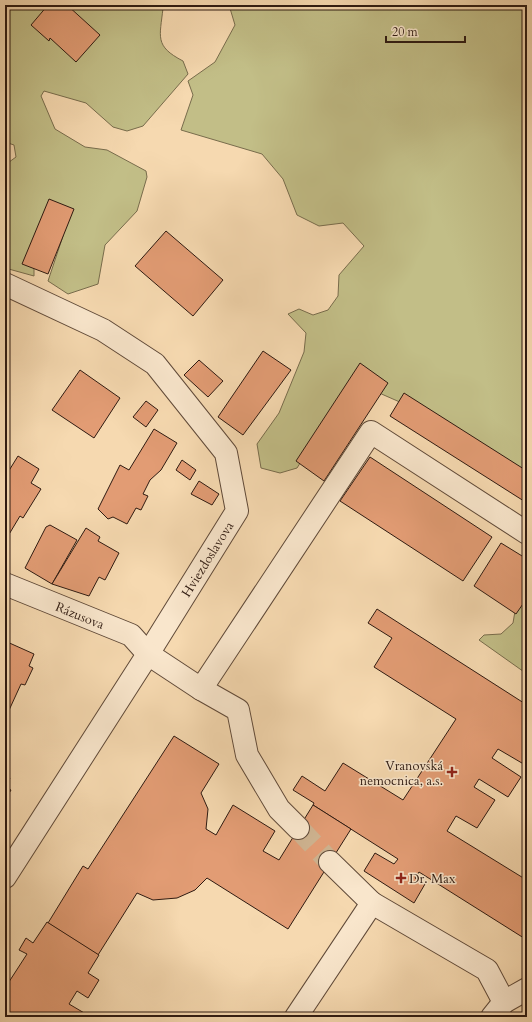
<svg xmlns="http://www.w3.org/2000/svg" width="532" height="1022" viewBox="0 0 532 1022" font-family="Cardo,serif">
  <rect width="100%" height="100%" fill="#f6d9b0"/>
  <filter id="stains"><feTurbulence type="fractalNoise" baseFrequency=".005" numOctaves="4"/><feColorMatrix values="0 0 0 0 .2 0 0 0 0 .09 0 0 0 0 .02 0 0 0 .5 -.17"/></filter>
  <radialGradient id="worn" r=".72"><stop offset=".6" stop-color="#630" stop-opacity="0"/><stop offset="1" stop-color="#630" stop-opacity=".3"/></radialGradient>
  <g fill="#c2be87" stroke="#786c4c">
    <path d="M5 5H165L163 8C160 37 154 46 183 61L188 74 143 126 127 131 113 127 86 103 44 91 41 96 55 129 85 147 107 150 146 171 147 177 137 211 105 245 98 284 68 294 48 281 63 236 34 237V276L5 268V165L16 157 14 145 5 142Z"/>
    <polygon points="229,5 527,5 527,483 418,410 361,385 345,392 297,468 280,473 261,468 257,444 279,413 304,352 306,333 288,314 299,309 313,315 328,310 338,296 339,275 364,246 343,223 319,226 297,215 283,179 262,154 181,130 193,95 188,81 215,62 235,25"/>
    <polygon points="527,552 527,674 479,640 484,635 501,634 513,623 524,558"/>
  </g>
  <g fill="#e29c74" stroke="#2e1a11">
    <polygon points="48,5 67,5 100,35 76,62 50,38 49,41 31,25"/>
    <polygon points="49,199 74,209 48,274 22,264"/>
    <polygon points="166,231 223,280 193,316 135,266"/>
    <polygon points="263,351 291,370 243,435 218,417"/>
    <polygon points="199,360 223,381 208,397 184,375"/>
    <polygon points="360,363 388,383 324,481 296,461"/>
    <polygon points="80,370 120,398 94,438 52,410"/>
    <polygon points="404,393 527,471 527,503 390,416"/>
    <polygon points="146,401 158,410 146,427 133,417"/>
    <polygon points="154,429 177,443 161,470 150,480 143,494 148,496 141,510 136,508 127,524 113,517 108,519 98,509 120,465 129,470"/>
    <polygon points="18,456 39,469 31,483 41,489 23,518 20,516 5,541 5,477"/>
    <polygon points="370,457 492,537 463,581 340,501"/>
    <polygon points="182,460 196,470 190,480 176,470"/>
    <polygon points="199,481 219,494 212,505 191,494"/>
    <polygon points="50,525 77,540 52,584 25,568 46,527"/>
    <polygon points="86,528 100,537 98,541 119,553 105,580 99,577 89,596 52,584"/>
    <polygon points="501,543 527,559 527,598 516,614 474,586"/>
    <polygon points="377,609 527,705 527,766 498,749 492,758 521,777 508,797 479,779 474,787 495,800 477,828 456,816 447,831 525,879 527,877 527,940 419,872 415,878 425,884 414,903 364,871 375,853 394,864 398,859 313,805 314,803 293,790 302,776 325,791 343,763 403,800 456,719 374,667 392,638 368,623"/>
    <polygon points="5,641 34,654 29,666 33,668 25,685 21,684 5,719"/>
    <polygon points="174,736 219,764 201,793 208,809 206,829 216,835 233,805 275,831 263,851 279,860 313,805 351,829 288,929 207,878 195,890 177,898 153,900 137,893 98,955 48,923 83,866 88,869"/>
    <polygon points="5,775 10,778 5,787 11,790 5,800"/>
    <polygon points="47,922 99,955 88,973 99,980 88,998 77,991 69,1004 91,1017 5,1017 5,988 27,954 19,950 26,938 33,943"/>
  </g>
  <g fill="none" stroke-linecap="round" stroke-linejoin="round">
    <polyline stroke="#ceb390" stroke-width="22" stroke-dasharray="22 11" stroke-linecap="butt" points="298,828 330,862"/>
    <defs>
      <g id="minor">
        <polyline points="5,284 103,330 155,364 226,453 237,511 148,654 5,877"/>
        <polyline points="5,584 131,635 148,654 201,689 238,710 247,755 279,809 298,828"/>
        <polyline points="201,689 371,432 527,533"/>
        <polyline points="330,862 372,903"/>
        <polyline points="296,1017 372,903 487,970 504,1002"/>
        <polyline points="492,1017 504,1002 527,989"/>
      </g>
    </defs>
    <use href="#minor" stroke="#604a39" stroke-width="24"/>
    <use href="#minor" stroke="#f9e6cc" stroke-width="22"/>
  </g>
  <g fill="#8f2418" stroke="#f9e6cc" stroke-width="1.5">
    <path d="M450 766h4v4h4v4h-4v4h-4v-4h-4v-4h4z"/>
    <path d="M399 872h4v4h4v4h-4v4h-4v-4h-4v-4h4z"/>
  </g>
  <g text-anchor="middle" stroke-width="3" stroke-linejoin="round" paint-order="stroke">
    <g font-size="13" fill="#2e1a11" stroke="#f9e6cc">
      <text transform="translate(207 559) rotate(-58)" y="5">Hviezdoslavova</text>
      <text transform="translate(80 615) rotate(22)" y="5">Rázusova</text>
    </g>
    <g font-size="13" fill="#2e1a11" stroke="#f9e6cc" text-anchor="end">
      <text x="443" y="770">Vranovská<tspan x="443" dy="15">nemocnica, a.s.</tspan></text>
      <text x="409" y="883" text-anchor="start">Dr. Max</text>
    </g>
  </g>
  <rect width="532" height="1022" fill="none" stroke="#f6d9b0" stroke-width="20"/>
  <rect x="6" y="6" width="520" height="1010" fill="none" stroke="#2e1a11" stroke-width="2"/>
  <rect x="10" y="10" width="512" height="1002" fill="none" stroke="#2e1a11"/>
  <path d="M386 36v6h79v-6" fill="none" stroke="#2e1a11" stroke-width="2"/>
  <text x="392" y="36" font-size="12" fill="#2e1a11" stroke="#f9e6cc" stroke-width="3" paint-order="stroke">20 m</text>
  <rect width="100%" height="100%" filter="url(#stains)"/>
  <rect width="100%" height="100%" fill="url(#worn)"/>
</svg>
